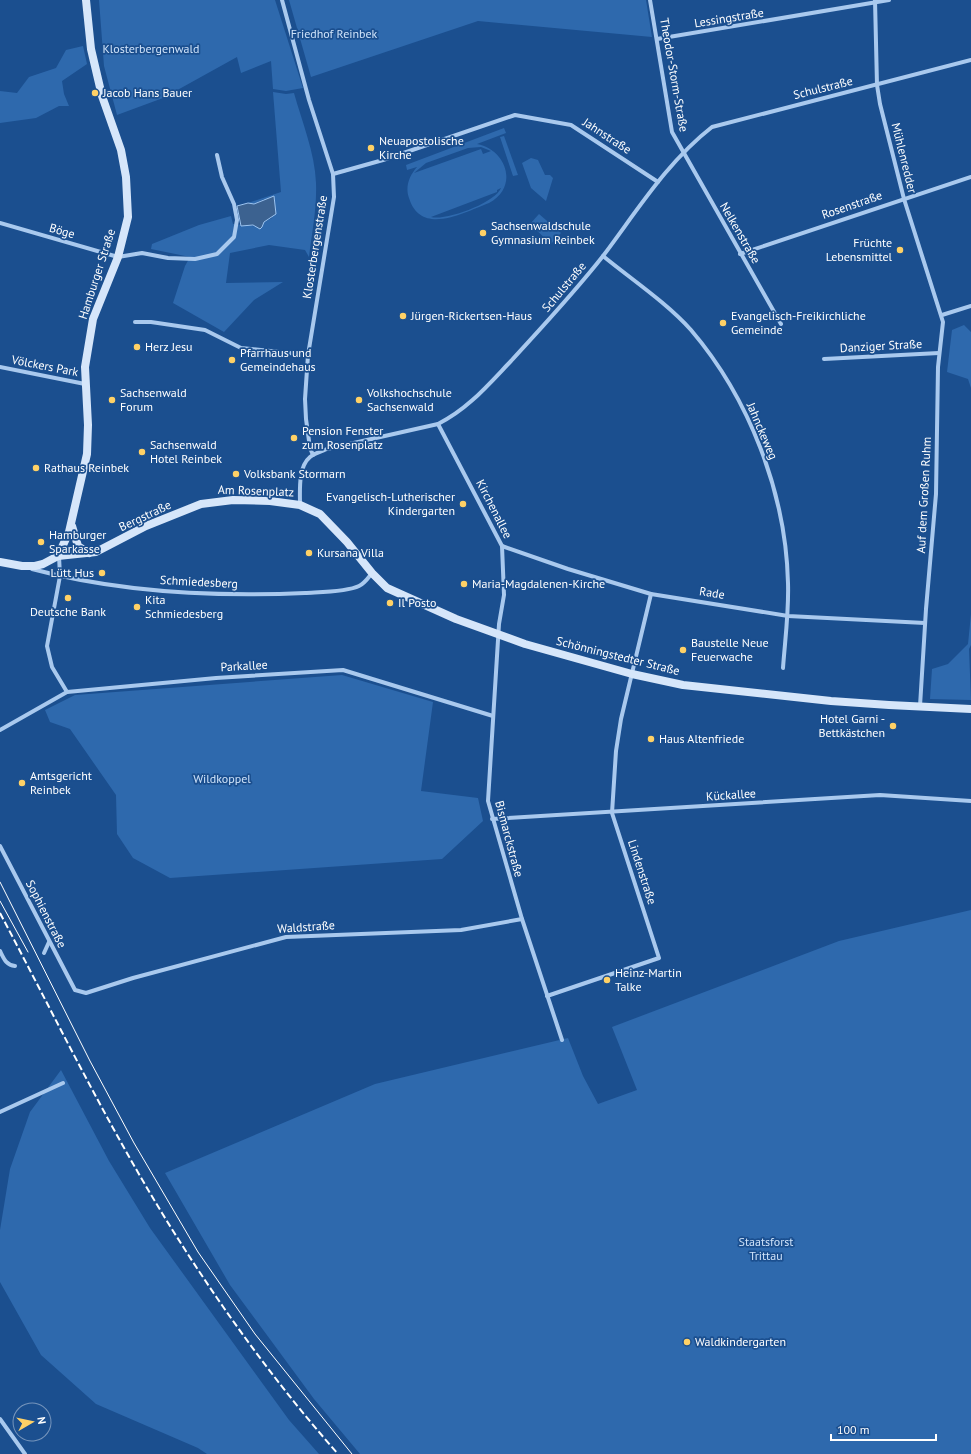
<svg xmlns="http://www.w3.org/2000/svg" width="971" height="1454" viewBox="0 0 971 1454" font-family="'PT Sans',sans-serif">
  <rect width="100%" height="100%" fill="#1b4f8f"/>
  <g fill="#2e69ad" fill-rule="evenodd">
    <polygon points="99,0 275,0 303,88 286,91 273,89 271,61 241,73 237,57 163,98 117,115 104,66"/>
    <polygon points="289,0 646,0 652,37 478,21 311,77"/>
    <polygon points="83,46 87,64 62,81 64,94 69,106 59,106 36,118 0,123 0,91 17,93 29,77 56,68 66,50"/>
    <path d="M273 92 286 94 294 93C302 122 315 153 316 183 317 208 312 232 309 257L305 250 269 245 230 253 226 283 283 282 254 300 224 332 173 303 185 266 190 257 151 249 152 244 199 225 231 216 233 224 262 227 264 222 272 218 264 199 254 204 248 203 281 192Z"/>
    <path d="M504 128 506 133 477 144C507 150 519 187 489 203 465 212 421 237 409 198 405 187 409 176 417 167L407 170 406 165ZM468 148 481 147 491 151 483 154 481 149 414 173 426 163ZM501 188C495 203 446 221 431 217L497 192V190Z"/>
    <polygon points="504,136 518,175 513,176 500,137"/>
    <polygon points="531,158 538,160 545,175 550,175 553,178 546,201 531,188 522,163"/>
    <polygon points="539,214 561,233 551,244 530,224"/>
    <polygon points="964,325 971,332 971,388 968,379 947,372 952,330"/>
    <polygon points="971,614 971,645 969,649 971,700 930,699 932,669 948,664 968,644"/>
    <polygon points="342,675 433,702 421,791 478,798 483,821 442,859 170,878 133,858 117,834 116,795 70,729 50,722 45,710 75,695"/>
    <polygon points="971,910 971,1454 360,1454 314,1399 230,1285 165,1173 375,1084 568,1038 583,1076 598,1104 637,1090 612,1027 839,941"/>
    <polygon points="61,1070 109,1161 150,1228 289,1420 319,1454 207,1454 198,1448 96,1404 41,1355 0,1282 0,1230 10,1169 30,1112"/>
  </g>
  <polygon fill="#3c6290" stroke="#9cc4f0" points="274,196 276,214 264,222 262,227 260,229 253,225 241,226 237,206 248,203 254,204"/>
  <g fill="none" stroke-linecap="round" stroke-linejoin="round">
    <g stroke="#a9c9ee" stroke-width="4">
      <polyline points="282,0 309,100 333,174 334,197 308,355 305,399 306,419 310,448 313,455"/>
      <polyline points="650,0 672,132 781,324"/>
      <polyline points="875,0 877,85 880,104 904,199 943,322 938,367 936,494 926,609 920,706"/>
      <polyline points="657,39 889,0"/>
      <polyline points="333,174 383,160 515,115 571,125 658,182"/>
      <polyline points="0,223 118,257 142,253 168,258 195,259 217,254 234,237 237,220 234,204 222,177 217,155"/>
      <polyline points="740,254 971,177"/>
      <path d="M603 256C631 279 667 303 691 330 749 398 786 493 788 583 789 612 785 640 783 668"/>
      <polyline points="942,315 971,306"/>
      <polyline points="135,322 151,322 205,330 241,348 308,355"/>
      <polyline points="824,359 939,353"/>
      <polyline points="0,367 85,384"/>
      <polyline points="438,424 502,546 504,595 499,624 488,801 522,919 562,1040"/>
      <path d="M300 505C300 490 298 467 310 457 315 453 322 451 327 449L438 424C468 409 488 385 511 361 542 327 574 293 603 256 637 211 667 162 712 127L971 60"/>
      <polyline points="502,546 568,569 651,594 788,616 925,623"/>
      <polyline points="59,556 60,576 47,646 52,667 67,692"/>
      <path d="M32 569C118 592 216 597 305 593 320 592 347 592 359 586 365 583 368 578 372 573"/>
      <polyline points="0,730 67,692 216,678 343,670 493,716"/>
      <polyline points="492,819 880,795 971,801"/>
      <polyline points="0,846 75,990 86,993 133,978 286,937 461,930 522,919"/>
      <path d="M0 951C4 959 6 965 15 966"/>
      <polyline points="44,953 49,942"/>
      <polyline points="547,996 659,958 612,813 616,751 621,719 651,594"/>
      <polyline points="0,1112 63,1083"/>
      <polyline points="0,1419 25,1454"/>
    </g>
    <g stroke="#d6e6fa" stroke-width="8">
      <polyline points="72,526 78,546 89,553"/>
      <polyline points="58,556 69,532 87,454 88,425 85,367 93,319 118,257 128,217 126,177 121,150 102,96 91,49 86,0"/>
      <polyline points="0,562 22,566 35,566 43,564 58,556 96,552 146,526 201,504 233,500 270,501 300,505 320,514 347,542 372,573 387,588 456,619 525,644 632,674 683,685 831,701 889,705 971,709"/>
    </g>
    <g stroke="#fff" stroke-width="1">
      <polyline points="0,882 90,1061 134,1143 198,1252 255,1334 352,1454"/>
      <polyline points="0,901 28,952"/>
    </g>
    <path stroke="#fff" stroke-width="2" stroke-dasharray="7 3" stroke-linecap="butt" d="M0 913C53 1013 103 1116 162 1213 214 1298 272 1379 338 1454"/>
  </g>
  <g fill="#ffd166" stroke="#1b4f8f" stroke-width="1.5">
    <circle cx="95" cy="93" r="4"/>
    <circle cx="371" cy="148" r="4"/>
    <circle cx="483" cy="233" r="4"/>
    <circle cx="900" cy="250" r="4"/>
    <circle cx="403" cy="316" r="4"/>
    <circle cx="723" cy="323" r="4"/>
    <circle cx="137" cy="347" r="4"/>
    <circle cx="232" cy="360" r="4"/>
    <circle cx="112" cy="400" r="4"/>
    <circle cx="359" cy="400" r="4"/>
    <circle cx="294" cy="438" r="4"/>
    <circle cx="142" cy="452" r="4"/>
    <circle cx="36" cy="468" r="4"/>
    <circle cx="236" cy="474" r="4"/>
    <circle cx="463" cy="504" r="4"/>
    <circle cx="41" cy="542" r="4"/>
    <circle cx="309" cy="553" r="4"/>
    <circle cx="102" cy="573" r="4"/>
    <circle cx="464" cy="584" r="4"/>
    <circle cx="68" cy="598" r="4"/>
    <circle cx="390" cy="603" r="4"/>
    <circle cx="137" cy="607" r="4"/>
    <circle cx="683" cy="650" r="4"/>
    <circle cx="893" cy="726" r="4"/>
    <circle cx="651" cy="739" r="4"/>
    <circle cx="22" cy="783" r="4"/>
    <circle cx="607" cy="980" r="4"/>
    <circle cx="687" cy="1342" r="4"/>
  </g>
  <g text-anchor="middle" stroke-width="3.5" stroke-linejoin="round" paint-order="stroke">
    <g font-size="12" fill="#fff" stroke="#1b4f8f">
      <text transform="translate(729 18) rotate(-9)" y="4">Lessingstraße</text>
      <text transform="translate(674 75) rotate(80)" y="4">Theodor-Storm-Straße</text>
      <text transform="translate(823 88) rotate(-14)" y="4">Schulstraße</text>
      <text transform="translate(607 136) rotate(33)" y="4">Jahnstraße</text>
      <text transform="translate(904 158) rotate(76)" y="4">Mühlenredder</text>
      <text transform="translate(852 205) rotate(-19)" y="4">Rosenstraße</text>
      <text transform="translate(62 231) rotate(16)" y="4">Böge</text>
      <text transform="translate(740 233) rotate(60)" y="4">Nelkenstraße</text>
      <text transform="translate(315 247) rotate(-81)" y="4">Klosterbergenstraße</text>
      <text transform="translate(97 274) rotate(-72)" y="4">Hamburger Straße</text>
      <text transform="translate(564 287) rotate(-50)" y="4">Schulstraße</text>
      <text transform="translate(881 346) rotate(-3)" y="4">Danziger Straße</text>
      <text transform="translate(45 366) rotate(11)" y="4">Völckers Park</text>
      <text transform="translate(762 431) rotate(67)" y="4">Jahnckeweg</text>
      <text transform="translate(256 491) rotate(2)" y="4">Am Rosenplatz</text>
      <text transform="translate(924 495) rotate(-87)" y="4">Auf dem Großen Ruhm</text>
      <text transform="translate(494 509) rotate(63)" y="4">Kirchenallee</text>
      <text transform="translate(145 516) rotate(-25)" y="4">Bergstraße</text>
      <text transform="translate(199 582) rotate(3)" y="4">Schmiedesberg</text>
      <text transform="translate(712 593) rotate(9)" y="4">Rade</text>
      <text transform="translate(618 656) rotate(14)" y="4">Schönningstedter Straße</text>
      <text transform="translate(244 666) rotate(-3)" y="4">Parkallee</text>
      <text transform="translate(731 795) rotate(-4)" y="4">Kückallee</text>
      <text transform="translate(509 839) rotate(75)" y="4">Bismarckstraße</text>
      <text transform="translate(642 872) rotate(72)" y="4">Lindenstraße</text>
      <text transform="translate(46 914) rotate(63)" y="4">Sophienstraße</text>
      <text transform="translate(306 927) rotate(-4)" y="4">Waldstraße</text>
    </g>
    <g font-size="12" fill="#cfe3fa" stroke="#1b4f8f">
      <text x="334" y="38">Friedhof Reinbek</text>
      <text x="151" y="53">Klosterbergenwald</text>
      <text x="222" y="783">Wildkoppel</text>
      <text x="766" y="1246">Staatsforst<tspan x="766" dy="14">Trittau</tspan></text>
    </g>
    <g font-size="12" fill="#fff" stroke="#1b4f8f" text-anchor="start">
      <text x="103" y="97">Jacob Hans Bauer</text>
      <text x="379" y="145">Neuapostolische<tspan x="379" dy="14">Kirche</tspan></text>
      <text x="491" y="230">Sachsenwaldschule<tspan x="491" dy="14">Gymnasium Reinbek</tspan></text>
      <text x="892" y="247" text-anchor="end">Früchte<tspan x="892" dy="14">Lebensmittel</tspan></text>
      <text x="411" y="320">Jürgen-Rickertsen-Haus</text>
      <text x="731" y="320">Evangelisch-Freikirchliche<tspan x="731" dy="14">Gemeinde</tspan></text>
      <text x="145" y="351">Herz Jesu</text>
      <text x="240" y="357">Pfarrhaus und<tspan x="240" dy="14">Gemeindehaus</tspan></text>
      <text x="120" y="397">Sachsenwald<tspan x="120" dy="14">Forum</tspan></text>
      <text x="367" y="397">Volkshochschule<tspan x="367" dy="14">Sachsenwald</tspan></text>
      <text x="302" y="435">Pension Fenster<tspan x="302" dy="14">zum Rosenplatz</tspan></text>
      <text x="150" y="449">Sachsenwald<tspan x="150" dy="14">Hotel Reinbek</tspan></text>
      <text x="44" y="472">Rathaus Reinbek</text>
      <text x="244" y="478">Volksbank Stormarn</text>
      <text x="455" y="501" text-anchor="end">Evangelisch-Lutherischer<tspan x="455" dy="14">Kindergarten</tspan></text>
      <text x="49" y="539">Hamburger<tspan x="49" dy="14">Sparkasse</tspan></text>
      <text x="317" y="557">Kursana Villa</text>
      <text x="94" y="577" text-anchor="end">Lütt Hus</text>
      <text x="472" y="588">Maria-Magdalenen-Kirche</text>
      <text x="145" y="604">Kita<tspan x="145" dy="14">Schmiedesberg</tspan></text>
      <text x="398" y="607">Il Posto</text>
      <text x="68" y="616" text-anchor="middle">Deutsche Bank</text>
      <text x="691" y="647">Baustelle Neue<tspan x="691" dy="14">Feuerwache</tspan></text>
      <text x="885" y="723" text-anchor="end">Hotel Garni -<tspan x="885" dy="14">Bettkästchen</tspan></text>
      <text x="659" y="743">Haus Altenfriede</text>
      <text x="30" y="780">Amtsgericht<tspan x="30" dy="14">Reinbek</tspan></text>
      <text x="615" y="977">Heinz-Martin<tspan x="615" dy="14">Talke</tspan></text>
      <text x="695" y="1346">Waldkindergarten</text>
    </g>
  </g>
  <g transform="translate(32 1422) rotate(81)"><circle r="19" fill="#1b4f8f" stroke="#7695bc"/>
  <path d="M0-3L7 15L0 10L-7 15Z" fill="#ffd166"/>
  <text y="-6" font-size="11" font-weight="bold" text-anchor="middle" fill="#ffffff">N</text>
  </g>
  <path d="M831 1434v6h105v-6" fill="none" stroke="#ffffff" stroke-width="2"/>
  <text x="837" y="1434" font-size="12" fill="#ffffff" stroke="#1b4f8f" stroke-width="3" paint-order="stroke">100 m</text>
</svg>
